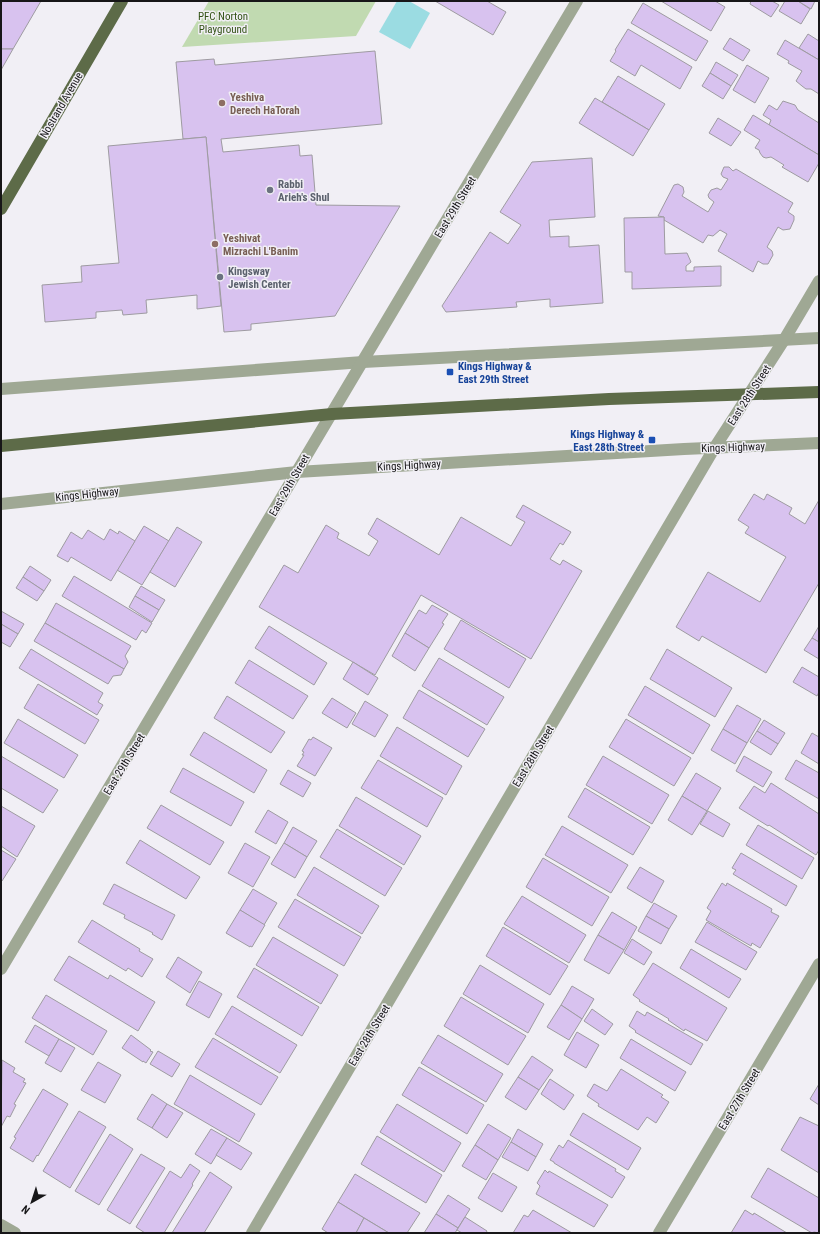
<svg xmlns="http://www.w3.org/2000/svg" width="820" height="1234" viewBox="0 0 820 1234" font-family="'Roboto Condensed',sans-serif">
  <rect width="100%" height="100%" fill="#f1eff5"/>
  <polygon fill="#c1dab1" points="209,1 376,1 356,36 182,47"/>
  <polygon fill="#9bdce2" points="397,1 409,1 430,13 410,49 379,32"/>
  <g fill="#d8c2ef" stroke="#9e9ba1">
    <polygon points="1,1 41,1 13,49 1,49"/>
    <polygon points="435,1 487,1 506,12 493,35"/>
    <polygon points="661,1 715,1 725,7 711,31"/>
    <polygon points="751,1 772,1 779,5 771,17 750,4"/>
    <polygon points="785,1 798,1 810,9 801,24 779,11"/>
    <polygon points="798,1 815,1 811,9"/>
    <polygon points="643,3 708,41 696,61 631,23"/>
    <polygon points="628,29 692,67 680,89 641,65 635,76 610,61 616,51 615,50"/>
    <polygon points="808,34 819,41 819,60 799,48"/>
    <polygon points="730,38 750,50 743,61 723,49"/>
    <polygon points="785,40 819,60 819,94 811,89 806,89 802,86 796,81 802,71 788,63 789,61 777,54"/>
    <polygon points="1,49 13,49 1,70"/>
    <polygon points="375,51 382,124 221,139 223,152 299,145 300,156 312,155 316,205 400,206 335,316 251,324 251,330 224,332 206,137 183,139 176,62 214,59 215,65"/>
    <polygon points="716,62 738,75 731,86 710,73"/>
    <polygon points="747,65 769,78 755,103 733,90"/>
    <polygon points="710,73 731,86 723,99 702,86"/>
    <polygon points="618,76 665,104 649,130 602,102"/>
    <polygon points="595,98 649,130 633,156 579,123"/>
    <polygon points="783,101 795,105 798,110 819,123 819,155 769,125 771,120 763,115 769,105 777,110"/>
    <polygon points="753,115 819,155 819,163 808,182 782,167 784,165 771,157 766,158 763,157 760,153 759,150 755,148 760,140 744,130"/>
    <polygon points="718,118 741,132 731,146 709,133"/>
    <polygon points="206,137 221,306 197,309 197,295 146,300 147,313 123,315 122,310 96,312 96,318 45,322 42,285 82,282 81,266 119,263 108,146"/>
    <polygon points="592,158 595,217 549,220 550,237 569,236 569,247 599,245 603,303 550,307 550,299 516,302 517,307 446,312 442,306 490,232 508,244 521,225 500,212 532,162"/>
    <polygon points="724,167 729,167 733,171 736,169 793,203 788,212 794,216 794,220 790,229 783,230 778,227 767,247 772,251 773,255 768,264 763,264 758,261 753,272 718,251 727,234 720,230 713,236 708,235 703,243 664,220 664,217 658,216 674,185 678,184 683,187 684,192 682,196 708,212 714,202 709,198 708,195 711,190 717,188 721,190 728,179 723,177 721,174"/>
    <polygon points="664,217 665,254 687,253 691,262 686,266 686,271 694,271 694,267 721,266 721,286 632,289 632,272 625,272 624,218"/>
    <polygon points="754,494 764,500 767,494 792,508 789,514 805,524 819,500 819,583 766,673 702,636 699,641 676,627 708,572 760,602 786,557 745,533 749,527 738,520"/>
    <polygon points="523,505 571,532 563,545 560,543 550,559 560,565 563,560 582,571 531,659 421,595 375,675 259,607 284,565 298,573 326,525 339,533 337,538 369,556 378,541 368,534 377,518 439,555 461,517 511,546 525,522 516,517"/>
    <polygon points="144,526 169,541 142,585 117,570"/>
    <polygon points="177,527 202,542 175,587 150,572"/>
    <polygon points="110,529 118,534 119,531 135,541 111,581 71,557 68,562 57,556 71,532 82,539 88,530 104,540"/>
    <polygon points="30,566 51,580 44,591 23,577"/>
    <polygon points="74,576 152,623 146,633 142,630 136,640 62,596"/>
    <polygon points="23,577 44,591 37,601 16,588"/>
    <polygon points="141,586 165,600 159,610 135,596"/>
    <polygon points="135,596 159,610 152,622 129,607"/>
    <polygon points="56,603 131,646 125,656 128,662 124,669 45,623"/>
    <polygon points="432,605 448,614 442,623 444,624 429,648 405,633 419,610 426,614"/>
    <polygon points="1,611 24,624 18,634 1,624"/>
    <polygon points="461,620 526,659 509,688 444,649"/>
    <polygon points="45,623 124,669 121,675 113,676 108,684 34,641"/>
    <polygon points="1,624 18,634 10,647 1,642"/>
    <polygon points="269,626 327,663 314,685 255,648"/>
    <polygon points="819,626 819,642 812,638"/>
    <polygon points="405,633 429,648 415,671 392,656"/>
    <polygon points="812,638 819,642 819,659 804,650"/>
    <polygon points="31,649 103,693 98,702 103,705 97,715 19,668"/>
    <polygon points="667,649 732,688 715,717 650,679"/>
    <polygon points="439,658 504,697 487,725 422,686"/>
    <polygon points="249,660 308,696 293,719 235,683"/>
    <polygon points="353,662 378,678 368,695 343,679"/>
    <polygon points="802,667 819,677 819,692 817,696 793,682"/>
    <polygon points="38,684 99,720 85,744 24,708"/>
    <polygon points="645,686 710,725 693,754 628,715"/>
    <polygon points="419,690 485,729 468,757 403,718"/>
    <polygon points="227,696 285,732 271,753 214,718"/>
    <polygon points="332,698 356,713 347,728 322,713"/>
    <polygon points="365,701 388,715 375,737 352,724"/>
    <polygon points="737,705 761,719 747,743 723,729"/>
    <polygon points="18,719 78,755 64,778 4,743"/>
    <polygon points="626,719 691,758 674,786 609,747"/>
    <polygon points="764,720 785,733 778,744 757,731"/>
    <polygon points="397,727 462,766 446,795 380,756"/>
    <polygon points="723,729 747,743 735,764 711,750"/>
    <polygon points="757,731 778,744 771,755 750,742"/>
    <polygon points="204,732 267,770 254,793 190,755"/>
    <polygon points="812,733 819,737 819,764 801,753"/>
    <polygon points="313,737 332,748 315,776 297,766 304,755 302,755 304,752 302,751 309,739 311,740"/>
    <polygon points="1,756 58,790 43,813 1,788"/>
    <polygon points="603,756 669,795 652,824 586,785"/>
    <polygon points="744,756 772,772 763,787 736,771"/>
    <polygon points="378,760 443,798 427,827 361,788"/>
    <polygon points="796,760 819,773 819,799 785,779"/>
    <polygon points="183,768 244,802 231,826 170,792"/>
    <polygon points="288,770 311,783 303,797 280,784"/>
    <polygon points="696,773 721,788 707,811 682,796"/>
    <polygon points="771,783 819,814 819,850 816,855 769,825 768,826 739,808 754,786 765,793"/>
    <polygon points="585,788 650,827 633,855 568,817"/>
    <polygon points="682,796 707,811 692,835 668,820"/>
    <polygon points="356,797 421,836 404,865 339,826"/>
    <polygon points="161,805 224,842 210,865 147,828"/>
    <polygon points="1,806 35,826 17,857 1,846"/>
    <polygon points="268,810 288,822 276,844 255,832"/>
    <polygon points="708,811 730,824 723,837 700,824"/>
    <polygon points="758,825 814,858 802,879 746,845"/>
    <polygon points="562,826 628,865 611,893 545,855"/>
    <polygon points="293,827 317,841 307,857 284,843"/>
    <polygon points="337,829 402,868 385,896 320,857"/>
    <polygon points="140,840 200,877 186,899 126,863"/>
    <polygon points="245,843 270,857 253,887 228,873"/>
    <polygon points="284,843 307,857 295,878 271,864"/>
    <polygon points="1,850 16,859 2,881 1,881"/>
    <polygon points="741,853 797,886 786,906 733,874 736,870 732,868"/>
    <polygon points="543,858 609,897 592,926 526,887"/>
    <polygon points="314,867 379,906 362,934 297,895"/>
    <polygon points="640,867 664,881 652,903 627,888"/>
    <polygon points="722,883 726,886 727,883 772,909 771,912 779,916 760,948 752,943 751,946 706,920 711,911 707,908"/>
    <polygon points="114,884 175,915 162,940 152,934 153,933 124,918 125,915 103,904"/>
    <polygon points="253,889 277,903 264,925 240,910"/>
    <polygon points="522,896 586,935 569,963 504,924"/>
    <polygon points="295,899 361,937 344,966 278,927"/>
    <polygon points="654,903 677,916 669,929 646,916"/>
    <polygon points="240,910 265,925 252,947 250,946 250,947 226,933"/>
    <polygon points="612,912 637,927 624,950 598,935"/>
    <polygon points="646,916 669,929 661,944 638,931"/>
    <polygon points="92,920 140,949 139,951 153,959 142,977 128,968 126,971 78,942"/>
    <polygon points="707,922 757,952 746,970 695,942"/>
    <polygon points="503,927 568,966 550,995 486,956"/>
    <polygon points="598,935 624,950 609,974 584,960"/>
    <polygon points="273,937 338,975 321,1004 256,965"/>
    <polygon points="632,939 652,952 644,965 624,953"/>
    <polygon points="691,949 741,979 729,998 680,968"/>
    <polygon points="69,956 108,979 110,975 155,1002 138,1031 54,980"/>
    <polygon points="178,957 202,972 190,993 166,977"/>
    <polygon points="653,963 727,1008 707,1041 685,1029 684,1031 668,1020 669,1019 639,1001 640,1000 633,995"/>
    <polygon points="480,965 544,1004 528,1033 463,994"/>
    <polygon points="254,968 319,1007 302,1036 237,997"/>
    <polygon points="199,981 222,994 209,1018 186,1005"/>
    <polygon points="572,986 594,999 582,1019 561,1005"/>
    <polygon points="46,995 107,1031 93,1055 32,1018"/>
    <polygon points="461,997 526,1036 508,1065 444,1026"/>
    <polygon points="561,1005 582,1019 569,1040 547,1027"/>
    <polygon points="232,1006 297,1045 280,1073 215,1034"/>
    <polygon points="592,1009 613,1024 605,1035 584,1021"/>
    <polygon points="637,1011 645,1016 647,1012 703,1044 691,1065 635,1032 636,1031 629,1026"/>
    <polygon points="35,1025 59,1039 49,1056 25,1042"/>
    <polygon points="577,1032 599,1045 586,1068 564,1055"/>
    <polygon points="131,1035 151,1050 150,1051 153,1052 146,1063 143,1061 143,1062 122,1048"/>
    <polygon points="438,1035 503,1074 486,1102 421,1063"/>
    <polygon points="213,1038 278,1077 261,1105 195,1067"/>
    <polygon points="59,1039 75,1048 61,1072 45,1063"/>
    <polygon points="631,1039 686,1072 675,1091 620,1058"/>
    <polygon points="158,1051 180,1064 172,1077 150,1064"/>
    <polygon points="532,1056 553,1070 539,1090 518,1077"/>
    <polygon points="2,1060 15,1068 13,1072 25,1079 23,1082 26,1083 14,1104 16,1105 10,1117 7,1116 1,1127"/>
    <polygon points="98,1062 121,1075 105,1103 81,1090"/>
    <polygon points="419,1067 484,1105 467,1134 402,1095"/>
    <polygon points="621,1069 663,1095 661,1097 669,1102 656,1123 647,1117 638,1130 598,1106 599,1104 587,1096 594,1084 607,1091"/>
    <polygon points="190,1075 255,1114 239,1142 174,1104"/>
    <polygon points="518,1077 539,1090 526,1110 505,1097"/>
    <polygon points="550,1079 574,1095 564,1110 541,1094"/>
    <polygon points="819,1084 819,1105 810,1099"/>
    <polygon points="43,1089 68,1104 38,1156 37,1155 33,1162 10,1148 16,1138 14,1137"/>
    <polygon points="152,1094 167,1104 152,1128 137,1119"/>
    <polygon points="167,1104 183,1113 167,1138 152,1128"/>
    <polygon points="397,1104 461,1143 444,1172 380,1132"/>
    <polygon points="79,1111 106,1127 70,1188 43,1171"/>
    <polygon points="583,1113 641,1148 628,1170 570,1135"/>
    <polygon points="800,1117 819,1126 819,1173 781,1150"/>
    <polygon points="488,1124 511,1138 498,1160 475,1145"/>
    <polygon points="211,1129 227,1138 211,1164 195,1154"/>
    <polygon points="518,1129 543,1144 536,1157 511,1142"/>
    <polygon points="110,1134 133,1149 99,1205 75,1191"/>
    <polygon points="377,1136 442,1175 426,1203 361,1164"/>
    <polygon points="227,1138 252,1153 241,1170 216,1155"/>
    <polygon points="568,1140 616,1169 615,1171 625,1177 612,1198 554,1163 554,1162 550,1160 559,1145 563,1148"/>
    <polygon points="511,1142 536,1157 528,1171 502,1157"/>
    <polygon points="475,1145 498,1160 486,1180 462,1166"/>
    <polygon points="141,1154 165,1168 130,1224 107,1210"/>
    <polygon points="190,1164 200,1171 192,1184 193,1185 164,1233 145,1233 136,1227 170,1171 181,1178"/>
    <polygon points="768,1168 819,1198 819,1233 814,1232 812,1233 751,1197"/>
    <polygon points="545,1170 548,1173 549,1171 608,1205 594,1227 536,1194 540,1186 537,1183"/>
    <polygon points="210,1172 232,1187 204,1233 172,1233"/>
    <polygon points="493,1173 517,1187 502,1212 478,1198"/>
    <polygon points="355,1174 420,1213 407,1233 389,1233 338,1202"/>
    <polygon points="448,1195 470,1209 458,1228 436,1214"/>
    <polygon points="338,1202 364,1218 356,1233 328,1233 322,1229"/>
    <polygon points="533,1210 572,1233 513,1233 524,1215 528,1217"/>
    <polygon points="745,1210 753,1215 754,1213 787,1233 731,1233"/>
    <polygon points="436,1214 458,1228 455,1233 424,1233"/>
    <polygon points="465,1217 487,1231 486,1233 462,1233 457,1230"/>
    <polygon points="364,1218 389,1233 356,1233"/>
  </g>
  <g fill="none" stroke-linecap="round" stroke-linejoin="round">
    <g stroke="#9fa894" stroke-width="12">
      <polyline points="1,389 363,362 819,338"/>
      <polyline points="1,504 297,472 684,449 819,443"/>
      <polyline points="1,969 577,1"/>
      <polyline points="1,1225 15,1233"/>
      <polyline points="252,1233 715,447 784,340 819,281"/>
      <polyline points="659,1233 819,964"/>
    </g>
    <g stroke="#5d6b48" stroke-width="12">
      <polyline points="1,209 122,1"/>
      <polyline points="1,446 332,414 609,399 819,392"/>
    </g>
  </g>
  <g fill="#8d6e63" stroke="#f1eff5" stroke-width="1.5">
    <circle cx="222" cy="103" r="4"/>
    <circle cx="215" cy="244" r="4"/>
  </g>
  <g fill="#6b7280" stroke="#f1eff5" stroke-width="1.5">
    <circle cx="270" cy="190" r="4"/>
    <circle cx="220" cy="277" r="4"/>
  </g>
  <g fill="#1a4fb4" stroke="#f1eff5" stroke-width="1.5">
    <rect x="446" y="368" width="8" height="8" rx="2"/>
    <rect x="648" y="436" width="8" height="8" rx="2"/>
  </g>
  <g text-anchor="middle" stroke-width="3" stroke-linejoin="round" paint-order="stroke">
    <g font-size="11" fill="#325215" stroke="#f1eff5">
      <text x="223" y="20">PFC Norton<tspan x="223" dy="13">Playground</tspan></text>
    </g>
    <g font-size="11" font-weight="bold" fill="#785e54" stroke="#f1eff5" text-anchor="start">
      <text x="230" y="101">Yeshiva<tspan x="230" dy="13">Derech HaTorah</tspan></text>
      <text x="223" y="242">Yeshivat<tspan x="223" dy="13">Mizrachi L'Banim</tspan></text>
    </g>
    <g font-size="11" fill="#171618" stroke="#f1eff5">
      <text transform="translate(61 105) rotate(-60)" y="4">Nostrand Avenue</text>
      <text transform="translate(455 207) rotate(-59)" y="4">East 29th Street</text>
      <text transform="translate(749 395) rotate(-57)" y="4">East 28th Street</text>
      <text transform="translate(733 447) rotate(-2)" y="4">Kings Highway</text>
      <text transform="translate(409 465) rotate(-3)" y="4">Kings Highway</text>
      <text transform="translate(289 485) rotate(-60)" y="4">East 29th Street</text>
      <text transform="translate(87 494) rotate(-6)" y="4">Kings Highway</text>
      <text transform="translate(533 756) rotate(-59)" y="4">East 28th Street</text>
      <text transform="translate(124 764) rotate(-59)" y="4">East 29th Street</text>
      <text transform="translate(369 1035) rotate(-59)" y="4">East 28th Street</text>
      <text transform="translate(739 1099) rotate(-59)" y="4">East 27th Street</text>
    </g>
    <g font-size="11" font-weight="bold" fill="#5b616d" stroke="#f1eff5" text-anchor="start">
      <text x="278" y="188">Rabbi<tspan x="278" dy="13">Arieh's Shul</tspan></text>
      <text x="228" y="275">Kingsway<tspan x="228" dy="13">Jewish Center</tspan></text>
    </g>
    <g font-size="11" font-weight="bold" fill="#164399" stroke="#f1eff5" text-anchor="start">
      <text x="458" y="370">Kings Highway &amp;<tspan x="458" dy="13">East 29th Street</tspan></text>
      <text x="644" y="438" text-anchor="end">Kings Highway &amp;<tspan x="644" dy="13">East 28th Street</tspan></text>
    </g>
  </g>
  <rect width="820" height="1234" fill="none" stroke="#171618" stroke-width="4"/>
  <g transform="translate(32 1202) rotate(219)" stroke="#f1eff5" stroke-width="3" paint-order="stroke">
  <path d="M0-3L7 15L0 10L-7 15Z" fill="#171618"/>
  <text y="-6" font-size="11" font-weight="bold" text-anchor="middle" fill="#171618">N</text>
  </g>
</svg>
